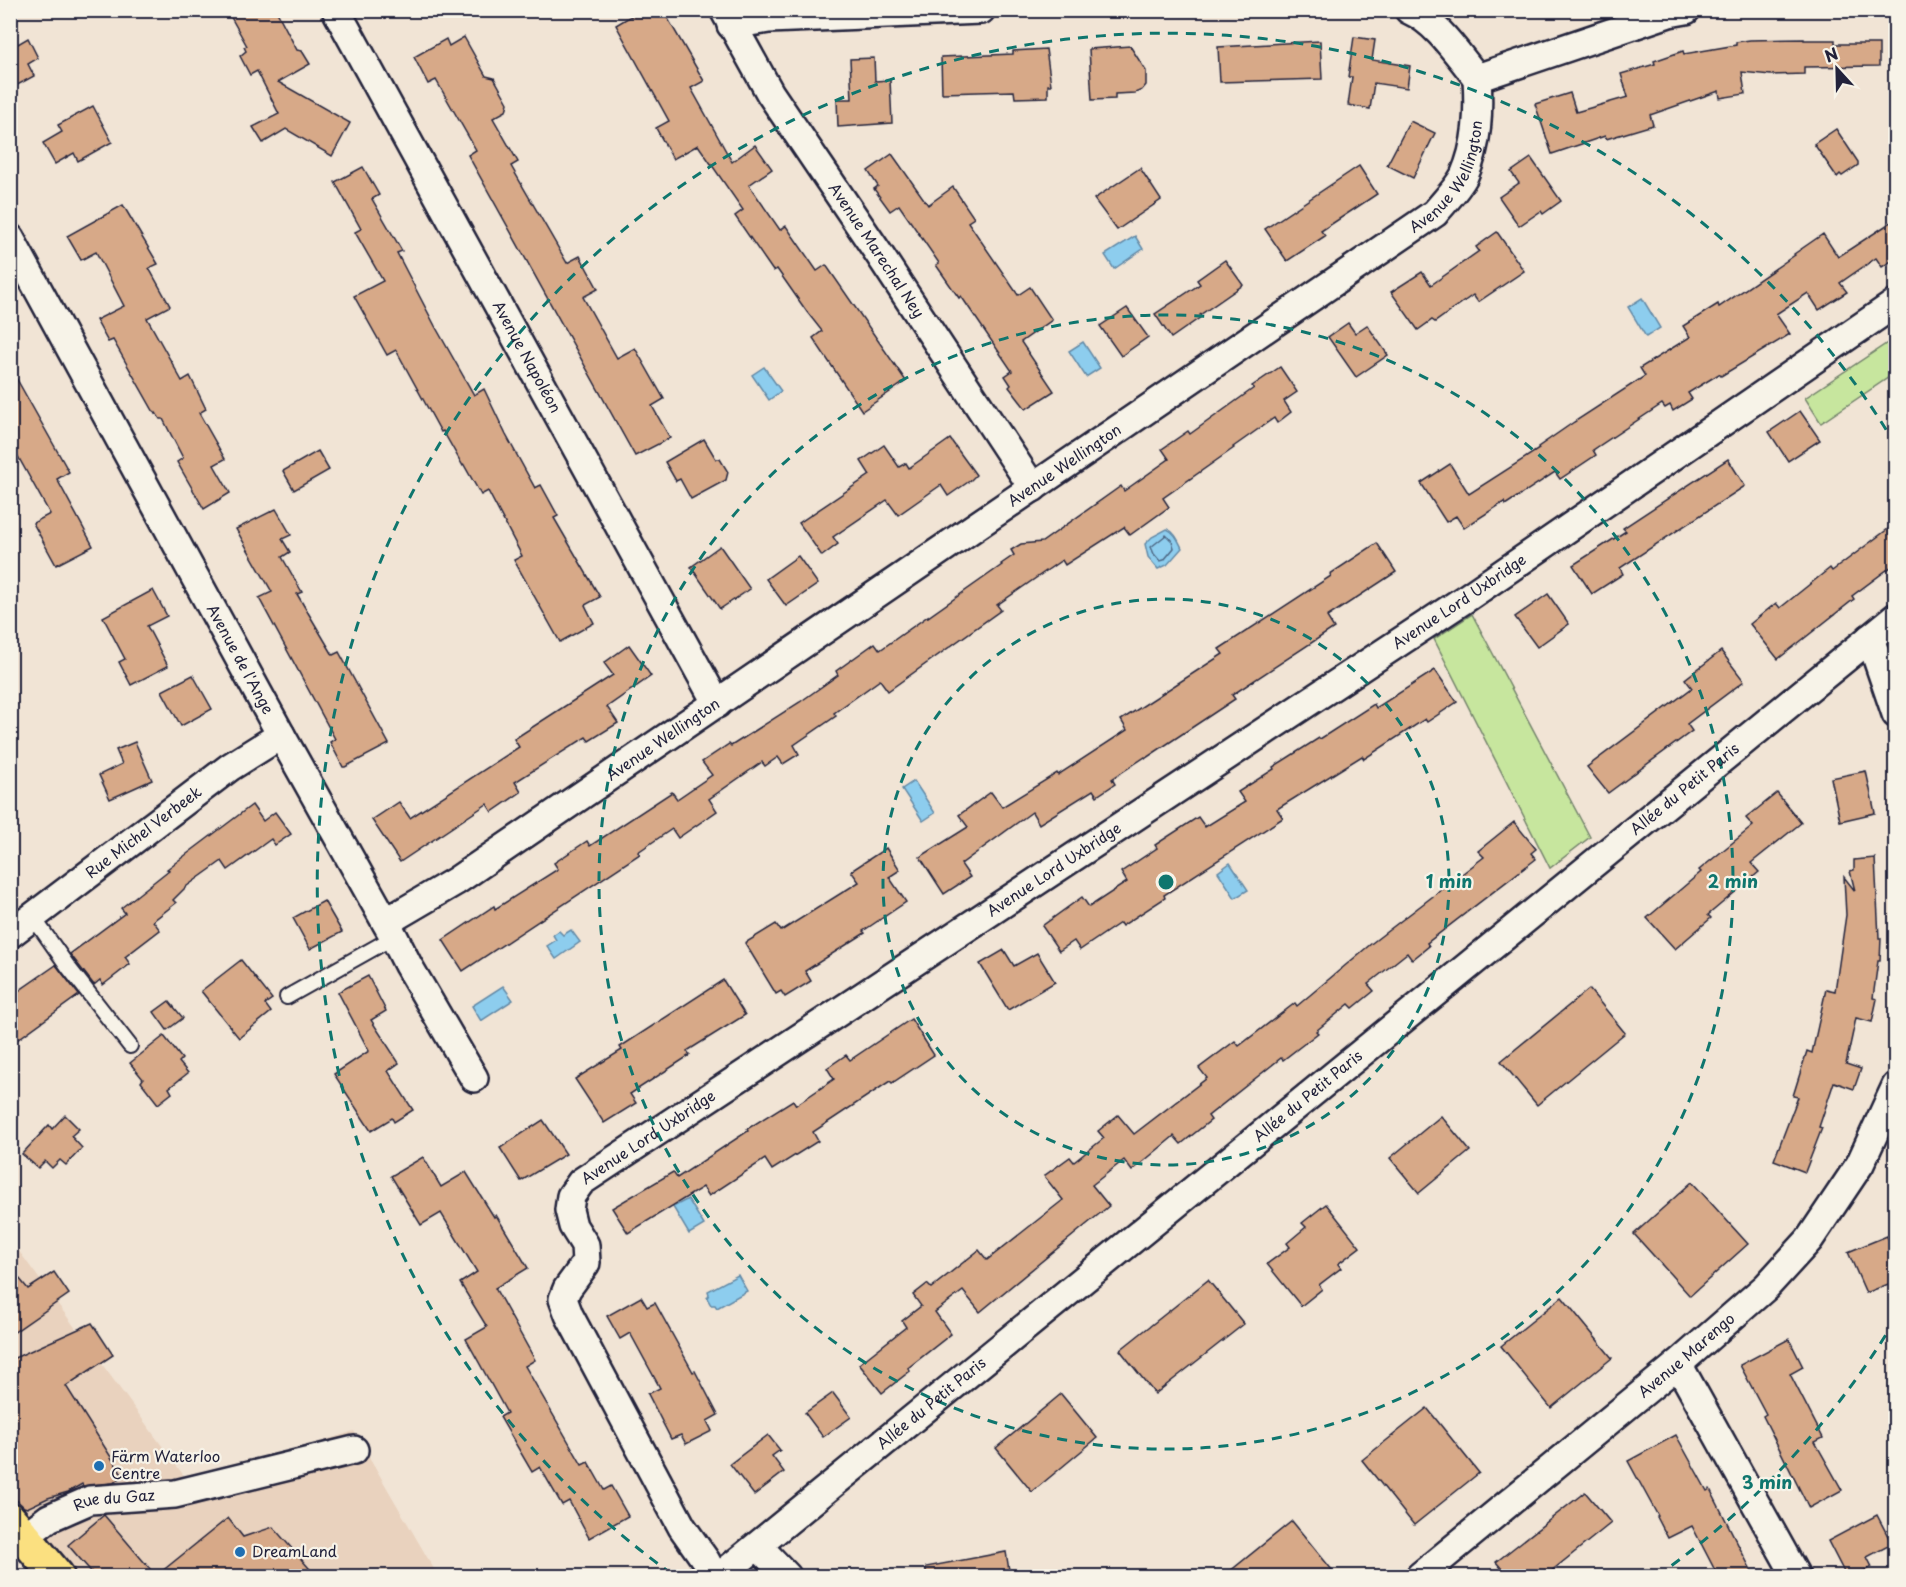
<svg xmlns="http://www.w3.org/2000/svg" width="1906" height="1587" viewBox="0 0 1906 1587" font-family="'Playpen Sans',sans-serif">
  <rect width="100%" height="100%" fill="#f1e4d5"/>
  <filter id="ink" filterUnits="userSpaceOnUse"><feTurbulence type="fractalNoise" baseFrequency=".0167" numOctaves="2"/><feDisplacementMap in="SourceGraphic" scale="12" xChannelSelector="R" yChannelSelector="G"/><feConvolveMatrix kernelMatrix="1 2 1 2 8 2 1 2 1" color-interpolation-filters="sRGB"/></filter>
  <g filter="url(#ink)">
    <polygon fill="#e9d2be" points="13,1243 190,1484 354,1431 438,1576 70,1576 11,1504 10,1244"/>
    <g fill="#c7e69e" stroke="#74846c" stroke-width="1.5">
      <polygon points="1895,338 1895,373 1821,423 1805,398"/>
      <polygon points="1472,614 1590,837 1550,868 1434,639"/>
    </g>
    <g fill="#8dcdee" stroke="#6289a6" stroke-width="1.5">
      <polygon points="1135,236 1143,249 1114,269 1105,255"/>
      <polygon points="1642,298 1660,328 1646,337 1628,307"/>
      <polygon points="1083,342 1100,368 1086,377 1069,351"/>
      <polygon points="764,367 781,391 769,400 752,375"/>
      <path d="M1167 529C1175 532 1178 540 1182 548L1167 565 1158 569 1148 557 1145 544 1152 537Z"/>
      <polygon points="914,781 935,813 923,821 902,789"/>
      <polygon points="1230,863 1248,890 1235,898 1218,872"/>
      <polygon points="571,930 580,942 556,959 547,946 556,940 553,935 559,931 563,935"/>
      <polygon points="503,986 513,1000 481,1021 472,1006"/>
      <polygon points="688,1199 704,1225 689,1234 673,1207"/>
      <polygon points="738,1275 747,1291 717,1308 715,1305 711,1305 707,1298 709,1294 708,1291"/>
    </g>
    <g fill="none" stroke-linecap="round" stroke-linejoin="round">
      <polygon stroke="#4d6683" stroke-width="1.5" points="1166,535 1172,541 1174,548 1164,560 1160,561 1154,554 1151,547"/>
    </g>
    <g fill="#d7a988" stroke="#22223b" stroke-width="1.5">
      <polygon points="227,10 276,10 297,50 302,51 310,64 278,82 350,123 332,156 286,129 263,143 253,127 279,114 257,71 250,75 240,56 246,51 244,47 247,46"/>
      <polygon points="641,10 663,10 704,81 691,88 732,162 755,145 772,169 749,185 780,230 786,226 817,271 826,265 906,381 862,411 813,338 822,331 807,312 777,269 773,271 735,216 743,210 698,145 673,159 656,128 669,121 616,25"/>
      <polygon points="10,30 18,44 28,38 38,58 28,64 34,76 10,89"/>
      <polygon points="464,37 486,76 494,78 508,103 506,111 493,118 518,162 511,166 567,263 580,256 598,289 583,297 617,358 635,348 664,399 652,406 670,438 635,456 468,155 476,150 436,80 428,84 414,57 446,39 449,46"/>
      <polygon points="1354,37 1375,40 1372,60 1410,66 1407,88 1374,83 1370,109 1348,105 1352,77 1348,77"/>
      <polygon points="1804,39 1804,40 1835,40 1835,44 1879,44 1879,66 1804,67 1804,74 1771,75 1742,72 1745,94 1720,98 1719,91 1650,115 1653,125 1606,139 1605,136 1552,154 1535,104 1570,93 1576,112 1628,97 1621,74 1655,64 1654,61 1683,51 1684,54 1736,45 1736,42 1750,40"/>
      <polygon points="1320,41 1322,79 1220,82 1218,47"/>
      <polygon points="1130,46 1146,71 1146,85 1142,90 1135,93 1115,94 1115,99 1092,100 1089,49"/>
      <polygon points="1046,49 1051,85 1048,85 1048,97 1015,98 1014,91 942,93 941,57 1013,54 1013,51"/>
      <polygon points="874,58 875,81 890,80 892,123 838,127 837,99 852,99 850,59"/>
      <polygon points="93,106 112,142 78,161 74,153 55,164 43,143 62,132 58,125"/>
      <polygon points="1410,121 1435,133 1413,178 1387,165"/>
      <polygon points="1836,129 1858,162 1858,165 1842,176 1840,174 1837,177 1814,144"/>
      <polygon points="892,154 928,205 953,187 974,218 968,222 1018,295 1030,287 1052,320 1021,342 1054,391 1026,409 1009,387 1011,385 1005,376 1012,371 961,296 959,298 936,265 939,263 899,205 890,211 874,189 878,186 868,171"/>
      <polygon points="1531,158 1561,201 1543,214 1541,211 1519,226 1499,197 1519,183 1511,172"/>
      <polygon points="1359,166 1377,194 1321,231 1325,236 1287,261 1265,229"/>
      <polygon points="363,167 379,195 372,199 402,251 397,253 435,326 474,395 484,389 506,435 535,488 541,485 558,516 554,518 600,597 585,605 594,623 560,642 514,560 522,556 488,491 481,495 464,465 463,466 443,431 441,432 396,350 387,355 354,296 383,281 355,232 361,229 335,182"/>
      <polygon points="1140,168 1161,200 1117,230 1094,199"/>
      <polygon points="123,205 158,264 149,268 170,306 147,318 182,381 190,376 206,409 199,413 225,459 214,465 230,493 204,509 177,462 183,458 163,419 160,419 156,413 155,414 113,340 108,342 96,320 124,306 96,252 81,260 67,236"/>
      <polygon points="1896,219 1896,258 1882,267 1876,258 1840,283 1847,292 1819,310 1808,293 1776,314 1790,334 1721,376 1719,374 1688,393 1692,399 1673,411 1670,405 1665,408 1662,404 1593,450 1596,455 1560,479 1555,472 1505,505 1504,502 1464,528 1456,516 1446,522 1421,483 1450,464 1469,494 1539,449 1538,447 1574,422 1645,376 1640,368 1690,337 1683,326 1718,304 1719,307 1795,255 1794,254 1823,234 1838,257"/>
      <polygon points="1497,232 1524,271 1478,302 1473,295 1435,322 1432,320 1418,330 1391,292 1422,272 1431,285 1479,251 1476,247"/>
      <polygon points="1225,260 1243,285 1200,315 1201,317 1171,338 1155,314 1200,284 1197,280"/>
      <polygon points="1127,308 1148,337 1121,356 1100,326"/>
      <polygon points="1348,323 1355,333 1367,325 1388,355 1356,377 1328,337"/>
      <polygon points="10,367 69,472 57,479 93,546 56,565 33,523 50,514 10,442"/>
      <polygon points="1280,367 1297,392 1284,401 1291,412 1277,423 1274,418 1233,447 1234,448 1163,498 1169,507 1130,535 1124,527 1065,565 1062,560 997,605 1001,610 888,691 880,680 834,713 836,716 794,745 799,754 783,764 778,757 765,766 762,762 709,799 717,811 678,838 672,829 638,852 640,854 463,971 443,940 494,906 495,909 558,869 554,863 587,841 590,846 672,792 677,799 712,775 702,762 729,744 731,746 800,702 838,675 836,671 875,643 880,650 928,616 928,617 1002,565 1001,564 1014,555 1011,550 1021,544 1042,542 1121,486 1124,491 1169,459 1162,449 1188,431 1190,434 1254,388 1252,386"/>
      <polygon points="1800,411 1820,440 1788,461 1769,432"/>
      <polygon points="704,439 716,459 720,459 728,472 726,480 691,499 680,479 676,481 665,462"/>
      <polygon points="950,439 976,475 971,480 948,496 941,485 898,515 887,500 833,537 838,544 822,556 799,523 870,475 861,461 884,445 899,467 906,463 909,468"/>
      <polygon points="318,451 329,470 294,490 283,471"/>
      <polygon points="1728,459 1745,486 1620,568 1623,574 1592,594 1573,565 1626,531 1623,528"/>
      <polygon points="276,509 291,535 282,539 290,552 282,557 302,592 297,594 333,655 339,652 389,744 345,767 343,767 330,742 335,739 259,598 272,592 236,529"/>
      <polygon points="1896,523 1896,563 1852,596 1854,599 1778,659 1750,624 1776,603 1780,608 1830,568 1832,571"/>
      <polygon points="1377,543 1396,572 1327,617 1334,628 1232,695 1235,699 1146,758 1145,757 1112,779 1115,784 1097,796 1093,790 1039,824 1032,812 961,864 970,877 944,894 920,857 968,827 959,815 991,792 1002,807 1057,773 1058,775 1127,730 1121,720 1223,654 1219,649 1331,576 1330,574"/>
      <polygon points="720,546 750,589 720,609 691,567"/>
      <polygon points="798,556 818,584 786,606 766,579"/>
      <polygon points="153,590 167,616 147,626 168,666 131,685 119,662 125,659 103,617"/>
      <polygon points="1548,594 1569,624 1537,647 1515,617"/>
      <polygon points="629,645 651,676 607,707 618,723 589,741 586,737 515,782 521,792 492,812 487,804 400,862 372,820 399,802 410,818 519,747 514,739 613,675 604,663"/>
      <polygon points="1721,651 1744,681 1687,724 1692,731 1608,793 1587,767 1692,688 1685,679"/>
      <polygon points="1435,670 1457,702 1427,722 1425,719 1364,759 1362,756 1277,809 1283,818 1164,895 1165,898 1122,926 1120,923 1080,950 1074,941 1059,951 1042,926 1082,897 1089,907 1127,882 1121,872 1157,848 1155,845 1198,817 1205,827 1245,802 1238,792 1274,769 1273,767 1319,738 1320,739 1374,704 1376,708"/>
      <polygon points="193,675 212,709 181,726 162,691"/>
      <polygon points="135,742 152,780 110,799 99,775 122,764 116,750"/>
      <polygon points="1866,771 1875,813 1840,821 1831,778"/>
      <polygon points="1777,793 1801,823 1751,863 1759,872 1708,915 1711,918 1675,949 1647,918 1701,872 1699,870 1753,826 1746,818"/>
      <polygon points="252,805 263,821 275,812 291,834 275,845 271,839 228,870 222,861 187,886 173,900 176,903 153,921 160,930 125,957 130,964 103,985 100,980 94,985 70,954 125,913 121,908 169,870 167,869"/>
      <polygon points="1514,822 1536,849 1531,853 1536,859 1427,943 1429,946 1412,960 1407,953 1368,984 1374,991 1353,1008 1349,1004 1316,1031 1318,1033 1283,1060 1281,1058 1208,1116 1211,1120 1181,1144 1174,1136 1132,1171 1124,1160 1092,1185 1109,1206 980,1312 963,1291 935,1312 951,1334 908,1368 910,1371 882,1393 859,1364 906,1327 902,1321 921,1306 913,1295 927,1284 931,1288 979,1250 987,1260 1063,1200 1044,1176 1070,1157 1074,1162 1104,1138 1098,1131 1118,1115 1134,1134 1207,1078 1199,1068 1235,1041 1239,1046 1295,1003 1297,1006 1372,943 1484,857 1478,851"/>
      <polygon points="886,848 900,870 889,877 906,902 863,931 865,933 805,971 811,981 785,997 781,991 776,994 745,943 776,924 781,931 859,882 851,871"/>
      <polygon points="1875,858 1879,938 1881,938 1880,961 1878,961 1873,998 1877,999 1872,1022 1856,1018 1846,1064 1861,1069 1854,1089 1834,1082 1819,1127 1822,1128 1805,1172 1774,1160 1798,1097 1793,1096 1807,1051 1812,1053 1826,989 1835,991 1846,915 1844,877 1855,891 1850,871 1854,870 1854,860"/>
      <polygon points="324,901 342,932 310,949 293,918"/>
      <polygon points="1004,950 1014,966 1037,953 1055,982 1008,1010 980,964"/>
      <polygon points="241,960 272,999 265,1004 271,1012 239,1038 201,991"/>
      <polygon points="56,965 79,995 10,1045 10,997"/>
      <polygon points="368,976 386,1011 371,1020 399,1063 388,1071 413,1110 394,1122 392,1118 371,1131 334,1074 369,1051 338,992"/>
      <polygon points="723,980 745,1015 687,1051 690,1055 630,1094 636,1103 604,1123 575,1079 622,1050 620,1047"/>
      <polygon points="1589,989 1625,1033 1537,1105 1501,1061"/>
      <polygon points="169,1001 183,1018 167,1030 154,1012"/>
      <polygon points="911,1019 934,1055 892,1083 890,1081 813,1132 818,1141 772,1170 765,1159 709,1196 703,1187 628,1233 612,1208 673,1172 677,1178 748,1131 747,1129 793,1100 796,1105 834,1079 827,1068 846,1055 850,1060"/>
      <polygon points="164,1036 182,1059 179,1062 188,1073 169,1088 172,1093 158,1104 141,1082 143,1079 130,1063"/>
      <polygon points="65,1115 79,1129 71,1136 82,1148 66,1165 60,1160 52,1168 45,1161 38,1168 22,1154 49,1125 52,1129"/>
      <polygon points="1441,1116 1470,1151 1419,1193 1390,1158"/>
      <polygon points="543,1120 566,1154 521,1181 500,1148"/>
      <polygon points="423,1157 441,1187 466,1172 494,1217 496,1215 528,1268 495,1288 535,1360 525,1366 582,1465 588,1462 604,1490 611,1486 628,1516 589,1538 569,1501 562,1505 540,1467 532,1472 500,1417 507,1413 466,1339 487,1327 460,1283 477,1272 441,1213 421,1225 391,1176"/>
      <polygon points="1692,1182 1748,1244 1690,1296 1634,1234"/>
      <polygon points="1326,1204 1360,1247 1338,1264 1341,1268 1319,1285 1322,1289 1301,1306 1267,1264 1290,1247 1287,1243 1306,1227 1302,1223"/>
      <polygon points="1887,1236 1896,1256 1896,1281 1866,1293 1848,1252"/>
      <polygon points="10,1267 28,1289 54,1272 69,1294 10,1335"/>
      <polygon points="1208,1280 1244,1324 1155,1394 1120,1350"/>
      <polygon points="641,1297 647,1307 655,1303 693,1372 695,1371 718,1415 707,1421 712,1431 686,1444 681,1435 671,1439 648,1394 660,1388 630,1333 620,1339 607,1316"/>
      <polygon points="1562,1297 1612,1358 1551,1408 1501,1346"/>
      <polygon points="92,1323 113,1355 66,1386 123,1476 113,1483 83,1486 82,1484 68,1492 48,1498 27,1508 24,1507 10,1494 10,1360"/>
      <polygon points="1789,1339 1803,1367 1790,1374 1823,1438 1815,1442 1842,1490 1809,1508 1763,1416 1766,1414 1740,1365"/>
      <polygon points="833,1393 851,1417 823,1437 805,1413"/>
      <polygon points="1061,1394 1097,1438 1032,1492 996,1448"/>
      <polygon points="1427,1408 1479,1473 1414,1525 1362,1460"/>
      <polygon points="768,1435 780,1450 772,1456 784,1472 754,1495 730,1464"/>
      <polygon points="1676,1435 1707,1491 1710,1489 1754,1576 1718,1576 1692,1526 1668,1538 1657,1517 1658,1516 1628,1461"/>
      <polygon points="1585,1492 1611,1523 1545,1576 1508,1576 1496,1562"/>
      <polygon points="104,1515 156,1576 228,1518 243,1537 273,1527 316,1576 95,1576 68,1545"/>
      <polygon points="1877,1515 1892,1544 1867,1557 1872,1567 1853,1576 1846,1576 1828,1541"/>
      <polygon points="1292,1521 1337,1576 1224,1576"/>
      <polygon points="1006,1552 1010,1576 926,1576 926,1567"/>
    </g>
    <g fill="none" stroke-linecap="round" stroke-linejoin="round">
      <defs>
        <g id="lane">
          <polyline points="33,917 69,968 130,1046"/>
          <polyline points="287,997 394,937"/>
        </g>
        <g id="street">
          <path id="s1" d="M336 10 717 704"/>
          <path id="s2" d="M724 10 770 93 879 254 1033 488"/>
          <path d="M1409 10C1438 23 1457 54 1477 78"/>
          <polyline points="731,25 769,19 981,10"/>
          <polyline points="1477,78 1669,13 1686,10"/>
          <path id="s3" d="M10 238 281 735 394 937 408 965 474 1078"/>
          <polyline points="1870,638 1896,714"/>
          <path id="s4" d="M386 922 456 881 1435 213C1444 202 1457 189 1464 176 1478 145 1479 111 1477 78"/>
          <path id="s5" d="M10 934 230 767 281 735"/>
          <polyline points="1678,1364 1796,1576"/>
          <path id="s6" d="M24 1537 49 1518 90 1500 175 1494 354 1450"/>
          <polyline points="758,1546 787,1576"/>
          <path id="s7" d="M714 1576 706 1561 682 1527 569 1315 563 1299 567 1289 586 1263 585 1245 573 1226 569 1210 571 1196 581 1182 1468 597 1896 303"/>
          <path id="s8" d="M720 1576 1896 617"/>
          <path id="s9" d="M1420 1576 1678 1364 1766 1287 1809 1240 1860 1164 1896 1086"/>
        </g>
        <polyline id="primary" points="10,1520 57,1576"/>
      </defs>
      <use href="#lane" stroke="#22223b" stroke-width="18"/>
      <use href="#street" stroke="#22223b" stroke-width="32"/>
      <use href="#primary" stroke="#22223b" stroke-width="38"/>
      <use href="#lane" stroke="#f7f3e8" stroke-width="14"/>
      <use href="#street" stroke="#f7f3e8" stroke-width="27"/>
      <use href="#primary" stroke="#fbe080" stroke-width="33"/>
    </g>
  </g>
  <g fill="none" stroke="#0f766e" stroke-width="3" stroke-dasharray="10 8">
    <circle cx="1166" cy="882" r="283"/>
    <circle cx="1166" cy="882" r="567"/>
    <path d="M1895 1320A850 850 0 0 1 1660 1574M672 1574A850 850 0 1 1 1895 444"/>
  </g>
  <g fill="#1f6fb2" stroke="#f7f3e8" stroke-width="2">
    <circle cx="99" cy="1466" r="6"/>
    <circle cx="240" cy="1552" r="6"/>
  </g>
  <g text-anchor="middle" stroke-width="4.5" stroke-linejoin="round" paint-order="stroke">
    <g font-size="15" fill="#22223b" stroke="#f7f3e8">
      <text dy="5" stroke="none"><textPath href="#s4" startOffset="1304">Avenue Wellington</textPath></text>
      <text dy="5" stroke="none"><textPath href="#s2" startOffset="285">Avenue Marechal Ney</textPath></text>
      <text dy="5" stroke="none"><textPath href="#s1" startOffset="396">Avenue Napoléon</textPath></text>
      <text dy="5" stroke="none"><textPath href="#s4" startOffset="818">Avenue Wellington</textPath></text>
      <text dy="5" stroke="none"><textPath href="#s7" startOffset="1500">Avenue Lord Uxbridge</textPath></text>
      <text dy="5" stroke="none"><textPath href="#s3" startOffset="480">Avenue de l'Ange</textPath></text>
      <text dy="5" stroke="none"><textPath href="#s4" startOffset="332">Avenue Wellington</textPath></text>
      <text dy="5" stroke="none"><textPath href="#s8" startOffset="1245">Allée du Petit Paris</textPath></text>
      <text dy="5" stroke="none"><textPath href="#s5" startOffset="168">Rue Michel Verbeek</textPath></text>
      <text dy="5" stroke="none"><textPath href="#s7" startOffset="1014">Avenue Lord Uxbridge</textPath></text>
      <text dy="5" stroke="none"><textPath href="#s8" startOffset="759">Allée du Petit Paris</textPath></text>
      <text dy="5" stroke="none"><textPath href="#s7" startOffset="528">Avenue Lord Uxbridge</textPath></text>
      <text dy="5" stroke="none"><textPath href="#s9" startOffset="346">Avenue Marengo</textPath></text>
      <text dy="5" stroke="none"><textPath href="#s8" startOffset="273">Allée du Petit Paris</textPath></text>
      <text dy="5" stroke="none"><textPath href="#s6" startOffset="100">Rue du Gaz</textPath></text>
    </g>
    <g font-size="15" fill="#22223b" stroke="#f7f3e8" text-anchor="start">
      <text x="111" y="1462">Färm Waterloo<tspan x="111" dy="17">Centre</tspan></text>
      <text x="252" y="1557">DreamLand</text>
    </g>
  </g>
  <circle cx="1166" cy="882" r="9" fill="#0f766e" stroke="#f7f3e8" stroke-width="3"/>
  <g font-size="18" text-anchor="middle" font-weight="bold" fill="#0f766e" stroke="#f7f3e8" stroke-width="4.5" stroke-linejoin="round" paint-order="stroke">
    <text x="1449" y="888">1 min</text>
    <text x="1733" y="888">2 min</text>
    <text x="1767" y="1489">3 min</text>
  </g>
  <rect width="1906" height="1587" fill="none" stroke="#f7f3e8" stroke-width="36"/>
  <rect x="18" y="18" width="1870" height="1551" fill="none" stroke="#22223b" stroke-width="2" filter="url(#ink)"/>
  <g transform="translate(1837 69) rotate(338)" stroke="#f7f3e8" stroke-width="4.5" paint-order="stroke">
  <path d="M0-4.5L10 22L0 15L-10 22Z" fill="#22223b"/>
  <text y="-9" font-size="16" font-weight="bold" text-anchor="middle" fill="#22223b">N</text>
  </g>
</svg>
